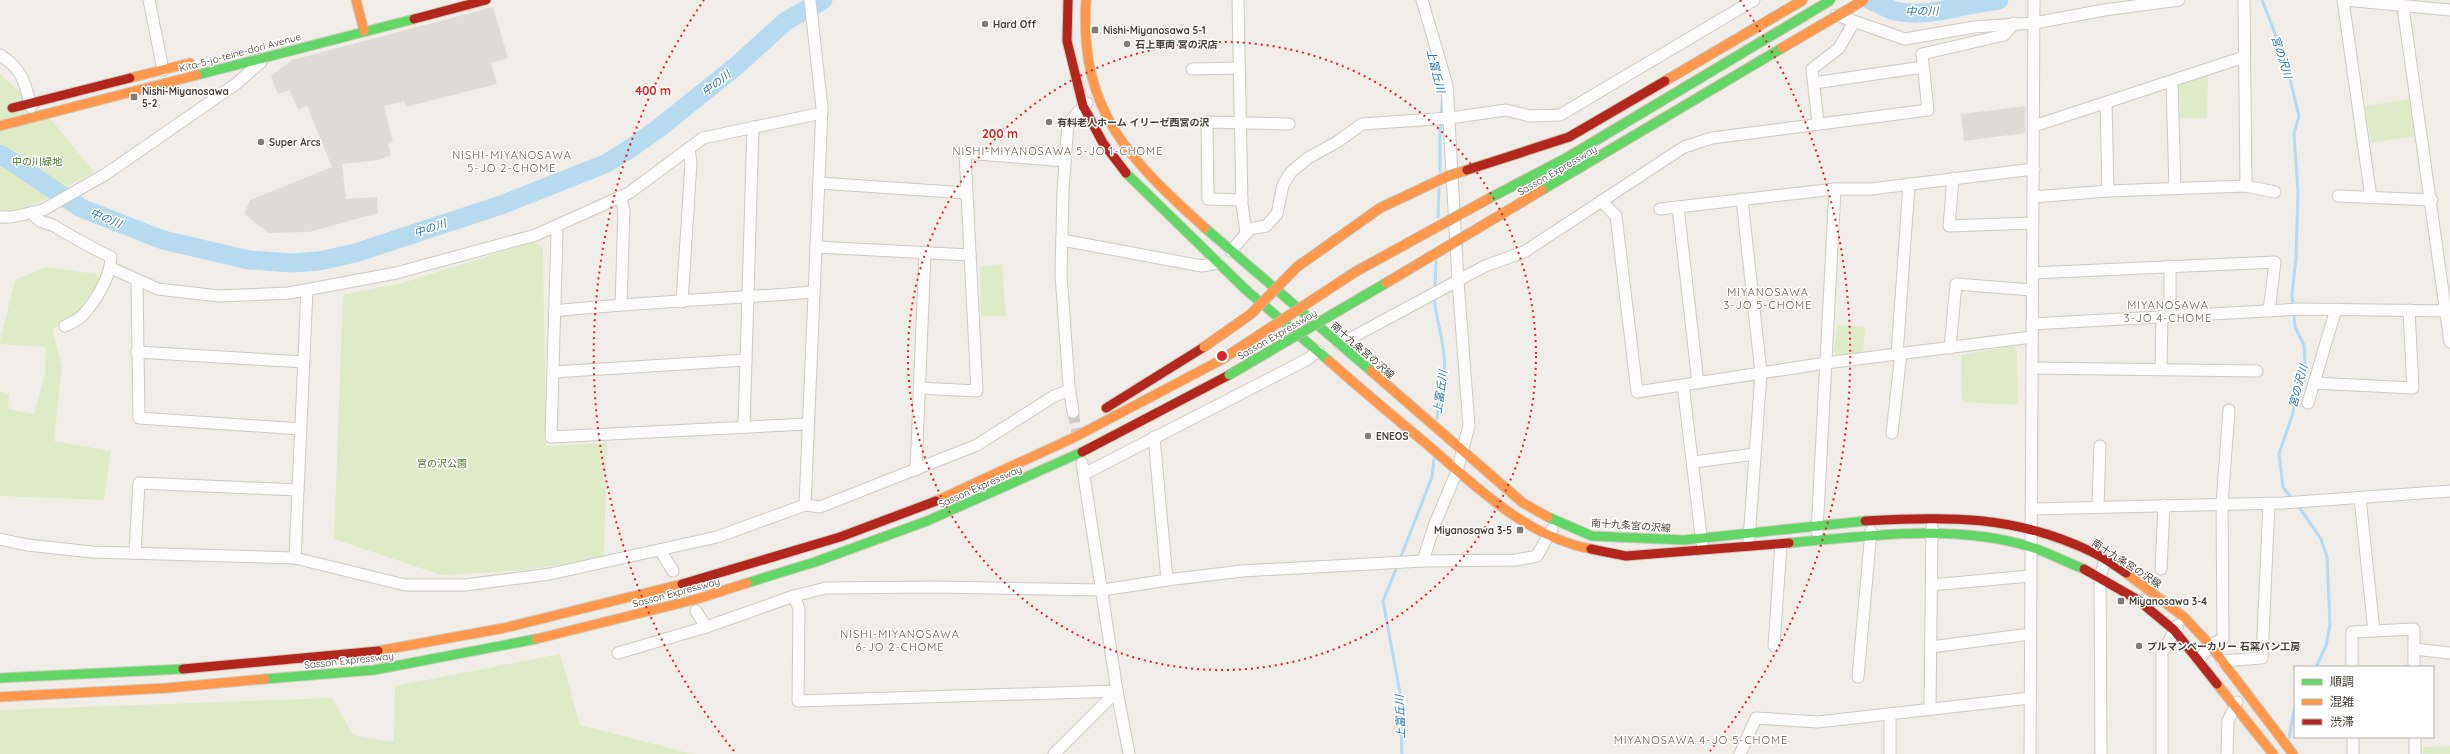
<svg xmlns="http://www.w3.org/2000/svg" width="2450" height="754" viewBox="0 0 2450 754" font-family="Quicksand,'Noto Sans JP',sans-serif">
  <rect width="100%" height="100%" fill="#f0ede8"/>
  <g fill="#deebc6">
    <polygon points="0,74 54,123 94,172 38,203 16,212 0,211"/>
    <polygon points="2208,74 2207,118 2180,118 2179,84"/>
    <polygon points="2411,99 2416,136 2371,143 2365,106"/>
    <polygon points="534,242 543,248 546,446 607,443 604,557 527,570 441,575 334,539 343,294 399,284"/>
    <polygon points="1002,264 1006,316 981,316 980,267"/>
    <polygon points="46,267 96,274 101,279 76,316 52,329 62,366 54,441 111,451 104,500 0,496 0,391 9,394 8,409 34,414 45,373 46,347 0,344 0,341 15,280"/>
    <polygon points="1837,325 1865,327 1863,354 1838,355 1834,351"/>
    <polygon points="2014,346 2017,352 2018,405 1962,402 1961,355"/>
    <polygon points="560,654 580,725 692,754 0,754 0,710 332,698 353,735 394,742 395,686"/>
    <polygon points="2450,746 2450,754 2423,754 2423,747"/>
  </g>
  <g fill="#dfdcd8">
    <polygon points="493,7 508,58 491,63 497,84 406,107 404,101 384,106 393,142 388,144 391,155 378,160 342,164 346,199 377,197 378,213 309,232 269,233 244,214 250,200 332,167 307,106 298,109 289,90 278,94 271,76 292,60"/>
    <polygon points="2025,106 2025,133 1964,141 1961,114"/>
  </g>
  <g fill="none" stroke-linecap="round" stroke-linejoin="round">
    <g stroke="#b6daf0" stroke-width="3">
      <polyline points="2262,0 2285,59 2299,116 2294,133 2298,192 2296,258 2292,294 2295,327 2304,345 2305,361 2292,416 2279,454 2283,487 2293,500"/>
      <polyline points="1431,49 1443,95 1440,130 1440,171"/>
      <polyline points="1438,217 1439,189"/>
      <polyline points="1435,289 1436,261"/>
      <path d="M1434 297C1436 322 1447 348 1444 374 1443 389 1438 403 1437 419"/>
      <polyline points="2297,504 2321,539 2327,557 2330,625 2326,646 2316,667"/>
      <polyline points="1400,559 1432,477 1434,459"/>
      <polyline points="1398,564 1383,601 1400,693 1402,754"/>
      <polyline points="2289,738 2295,705"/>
    </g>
    <g stroke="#b6daf0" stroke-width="19">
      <path d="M1870 0C1878 3 1887 9 1895 11 1928 19 1967 3 1999 0"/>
      <polyline points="0,154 81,208 163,240 249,260 292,263 319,261 355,253 501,205 605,164 628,150 659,128 735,67 786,21 823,0"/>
    </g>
    <polyline stroke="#cecac4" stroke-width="11" stroke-dasharray="11 5.5" stroke-linecap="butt" points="1073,412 1078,439"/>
    <defs>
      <g id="street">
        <polyline points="149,0 163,70"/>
        <polyline points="1238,0 1242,204 1246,233"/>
        <polyline points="1422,0 1447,85 1458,281 1469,426 1457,471 1434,526 1423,561"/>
        <polyline points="2244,0 2246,186"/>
        <polyline points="2343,0 2371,198"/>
        <polyline points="2345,0 2450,10"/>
        <polyline points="2403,7 2450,342"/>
        <polyline points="1836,15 1905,39 1974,27 2035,23 2104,10 2179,0"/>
        <path d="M0 55C22 69 25 82 31 107"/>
        <polyline points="1192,69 1239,68"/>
        <polyline points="2172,82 2175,189"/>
        <polyline points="1814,83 1923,67"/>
        <polyline points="2106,103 2108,191"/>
        <polyline points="1818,123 1812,69 1839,48 1854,22"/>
        <polyline points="2034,126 2244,57"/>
        <polyline points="1953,178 1949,226 2032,223"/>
        <polyline points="819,183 967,193"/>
        <polyline points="2338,196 2432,200"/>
        <polyline points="2033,197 2108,191 2246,186 2275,192"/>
        <polyline points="1742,199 1761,373 1749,539"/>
        <polyline points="1242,200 1208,199 1207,122 1289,124"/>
        <polyline points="1601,201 1616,216 1637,392 1826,363 2032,337"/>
        <polyline points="1678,207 1698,383"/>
        <polyline points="1660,209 1835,189 1871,189 2034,169"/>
        <path d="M33 214C41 225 46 221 56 227 74 238 92 248 111 257 111 277 95 302 82 316 78 320 71 323 65 326"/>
        <polyline points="0,217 12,217 43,210 106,174 236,84 261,62"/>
        <polyline points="553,227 557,233 551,437 808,424"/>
        <polyline points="1062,240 1202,266 1218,263"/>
        <polyline points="816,247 970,255"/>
        <polyline points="1231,251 1250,229 1266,226 1277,214 1283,185 1291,172 1308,158 1337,142 1362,124 1450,118 1506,110 1530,116 1560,115 1754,0"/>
        <polyline points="111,268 158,289 219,296 289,293 396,273 536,235 629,193 703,138 822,113"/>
        <polyline points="2033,273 2275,262 2269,311"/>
        <polyline points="137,281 139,418 301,429"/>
        <polyline points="682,302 691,163 689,148"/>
        <polyline points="621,304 624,211 621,196"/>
        <path d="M554 311C641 302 727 299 814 292"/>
        <polyline points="2170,316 2170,266"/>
        <polyline points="2032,324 2301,309 2450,311"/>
        <polyline points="1340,344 1485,266 1524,252 1684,147 1712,138 1928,110 1922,54 2004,35 2014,23"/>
        <polyline points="1950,348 1956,284 2032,290"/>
        <polyline points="137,352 304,362"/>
        <polyline points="1897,355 1909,184"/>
        <polyline points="2032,368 2257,371"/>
        <polyline points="2161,369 2162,316"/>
        <polyline points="553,372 746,360"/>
        <polyline points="2314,383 2413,388 2409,310"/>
        <polyline points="1683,385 1702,543"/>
        <polyline points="919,388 977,391 965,153 1065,161"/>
        <polyline points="2308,403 2336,309"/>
        <polyline points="1073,412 1069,385 1061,275 1063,190 1068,123 1087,103"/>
        <polyline points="744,427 753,127"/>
        <polyline points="1892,433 1901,354"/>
        <polyline points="1154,437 1167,580"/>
        <polyline points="1694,462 1755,454"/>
        <polyline points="1082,463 1117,691 1129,754"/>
        <polyline points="916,470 925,253"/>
        <polyline points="1084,474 1308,359 1318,351"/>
        <polyline points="2360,498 2374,631"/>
        <polyline points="805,505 822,108 810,0"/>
        <polyline points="2098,506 2100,446"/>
        <polyline points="2031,509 2283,503 2450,491"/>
        <polyline points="1817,532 1835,189"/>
        <polyline points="0,539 27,545 92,552 295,558 405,585 465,585 550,574 717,537 805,505 820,507 977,445 1054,396 1070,390"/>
        <polyline points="660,550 673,571"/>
        <polyline points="135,553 139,483 298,490"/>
        <polyline points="295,558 307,290"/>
        <polyline points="2161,569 2164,505"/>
        <polyline points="1931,585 2030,576"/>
        <polyline points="794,596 799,609 798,701 1117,691"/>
        <polyline points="696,611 706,627"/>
        <polyline points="1774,646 1781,544"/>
        <polyline points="1931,647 2030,634"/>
        <polyline points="2414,649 2450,653"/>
        <polyline points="618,653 706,627 794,596 826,588 936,587 1103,590 1167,580 1242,571 1423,561 1516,560 1537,556 1552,529"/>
        <polyline points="2199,660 2210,645 2223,639 2222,504 2229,410"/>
        <polyline points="2222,661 2262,658 2269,504"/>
        <polyline points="2352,667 2352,632 2414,629 2414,667"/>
        <polyline points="1858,677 1871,531"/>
        <polyline points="1930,709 1932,527"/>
        <polyline points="1890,714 1890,754"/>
        <polyline points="2353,737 2353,754"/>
        <polyline points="2415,737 2415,754"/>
        <polyline points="1054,754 1117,691"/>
        <polyline points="1740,754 1756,718 1818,722 2030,698"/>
        <polyline points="2030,754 2034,0"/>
        <polyline points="2101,754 2100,578 2105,559"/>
        <polyline points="2162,754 2162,653 2178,625"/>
        <polyline points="2227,754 2228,721 2237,702"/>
      </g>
      <g id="fast">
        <polyline points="197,75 414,19"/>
        <polyline points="1126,173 1245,289 1329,361"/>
        <polyline points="1205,228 1371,371"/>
        <polyline points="1548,517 1592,536 1684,540 1865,521"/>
        <path d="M1789 543C1865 536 1957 523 2031 547 2049 553 2066 562 2084 569"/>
        <polyline points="747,583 815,562 927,521 1082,452"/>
        <polyline points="0,678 183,669"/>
        <polyline points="265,679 374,670 536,639"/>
      </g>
      <g id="slow">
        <polyline points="356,0 364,31"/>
        <path d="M1086 0C1079 111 1129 159 1205 228"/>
        <polyline points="130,78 190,63"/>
        <polyline points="0,126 197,75"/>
        <path d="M1329 361C1362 390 1395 418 1429 446 1476 487 1527 537 1591 549"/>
        <polyline points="1371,371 1523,503 1548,517"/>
        <polyline points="936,501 1073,438 1221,360"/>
        <polyline points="2126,573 2184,617 2210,645 2293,754"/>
        <polyline points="536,639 697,599 747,583"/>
        <polyline points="378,651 504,628 682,584"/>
        <polyline points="2217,684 2273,754"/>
        <polyline points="0,697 167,688 265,679"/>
      </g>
      <g id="jam">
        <polyline points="1068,0 1067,41 1083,106 1103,143 1126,173"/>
        <polyline points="414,19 486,0"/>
        <polyline points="12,108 130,78"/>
        <polyline points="1106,408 1204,347"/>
        <polyline points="1082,452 1229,375"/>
        <path d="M1865 521C1948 516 2015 515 2092 552 2104 557 2115 566 2126 573"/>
        <polyline points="1591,549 1626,556 1789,543"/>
        <polyline points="2084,569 2138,600 2174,630 2217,684"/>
        <polyline points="682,584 840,537 936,501"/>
        <polyline points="183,669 378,651"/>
      </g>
    </defs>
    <use href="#street" stroke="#cecbc5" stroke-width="13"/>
    <use href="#fast" stroke="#d0cabe" stroke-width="11"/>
    <use href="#slow" stroke="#d0cabe" stroke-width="11"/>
    <use href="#jam" stroke="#d0cabe" stroke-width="11"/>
    <use href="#street" stroke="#fdfcfc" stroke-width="11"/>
    <use href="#fast" stroke="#63d668" stroke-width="9"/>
    <use href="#slow" stroke="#ff974d" stroke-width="9"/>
    <use href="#jam" stroke="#b3261e" stroke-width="9"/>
    <defs>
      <g id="fast-bridge">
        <polyline points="1542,190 1782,48"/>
        <polyline points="1488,199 1568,157 1831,0"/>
        <polyline points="1229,375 1386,283"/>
      </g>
      <g id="slow-bridge">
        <polyline points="1782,48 1864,0"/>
        <polyline points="1665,81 1803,0"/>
        <polyline points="1386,283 1542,190"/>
        <polyline points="1204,347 1251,314 1297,267 1380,208 1448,176 1467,170"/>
        <polyline points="1221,360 1355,272 1488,199"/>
      </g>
      <polyline id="jam-bridge" points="1467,170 1569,137 1665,81"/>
    </defs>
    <use href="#fast-bridge" stroke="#c9baa2" stroke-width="11" stroke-linecap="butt"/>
    <use href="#slow-bridge" stroke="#c9baa2" stroke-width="11" stroke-linecap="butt"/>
    <use href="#jam-bridge" stroke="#c9baa2" stroke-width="11" stroke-linecap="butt"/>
    <use href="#fast-bridge" stroke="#63d668" stroke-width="9"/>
    <use href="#slow-bridge" stroke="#ff974d" stroke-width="9"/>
    <use href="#jam-bridge" stroke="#b3261e" stroke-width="9"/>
  </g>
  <g fill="none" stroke="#d62828" stroke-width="2" stroke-dasharray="2 4">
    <circle cx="1222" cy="356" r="314"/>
    <path d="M734 751A628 628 0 0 1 704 0M1740 0A628 628 0 0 1 1710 751"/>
  </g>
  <g fill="#827b73" stroke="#fff" stroke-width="1.5">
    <circle cx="985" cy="24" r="4"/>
    <rect x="1091" y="26" width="8" height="8" rx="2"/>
    <circle cx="1127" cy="44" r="4"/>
    <rect x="130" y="93" width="8" height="8" rx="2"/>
    <circle cx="1049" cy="122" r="4"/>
    <circle cx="261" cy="142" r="4"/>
    <circle cx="1368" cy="436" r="4"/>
    <rect x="1516" y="526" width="8" height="8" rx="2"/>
    <rect x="2117" y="597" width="8" height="8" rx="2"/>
    <circle cx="2139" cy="646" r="4"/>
  </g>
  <g text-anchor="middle" stroke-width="3" stroke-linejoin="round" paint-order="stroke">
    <g font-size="10" font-weight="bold" fill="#463e34" stroke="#fff" text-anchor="start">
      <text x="993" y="28">Hard Off</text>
      <text x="1103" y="34">Nishi-Miyanosawa 5-1</text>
      <text x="1135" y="48">石上車両 宮の沢店</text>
      <text x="142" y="95">Nishi-Miyanosawa<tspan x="142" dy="12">5-2</tspan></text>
      <text x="1057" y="126">有料老人ホーム イリーゼ西宮の沢</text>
      <text x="269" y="146">Super Arcs</text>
      <text x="1376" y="440">ENEOS</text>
      <text x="1512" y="534" text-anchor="end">Miyanosawa 3-5</text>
      <text x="2129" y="605">Miyanosawa 3-4</text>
      <text x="2147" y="650">プルマンベーカリー 石窯パン工房</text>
    </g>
    <g font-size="10" fill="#463e34" stroke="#fff">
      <text transform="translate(240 52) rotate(-15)" y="4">Kita-5-jo-teine-dori Avenue</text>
      <text transform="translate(1557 170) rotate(-30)" y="4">Sasson Expressway</text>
      <text transform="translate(1277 334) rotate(-30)" y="4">Sasson Expressway</text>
      <text transform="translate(1363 350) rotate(41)" y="4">南十九条宮の沢線</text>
      <text transform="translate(980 486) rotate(-24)" y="4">Sasson Expressway</text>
      <text transform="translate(1631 525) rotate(4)" y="4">南十九条宮の沢線</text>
      <text transform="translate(2127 563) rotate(33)" y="4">南十九条宮の沢線</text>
      <text transform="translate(676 592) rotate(-15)" y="4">Sasson Expressway</text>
      <text transform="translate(349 660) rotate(-6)" y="4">Sasson Expressway</text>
    </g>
    <g font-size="10" fill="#477a24" stroke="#fff">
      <text x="37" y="165">中の川緑地</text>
      <text x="442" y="467">宮の沢公園</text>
    </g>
    <g font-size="11" font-style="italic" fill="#2778af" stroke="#fff">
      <text transform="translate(1922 11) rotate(-1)" y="4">中の川</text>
      <text transform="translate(2282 57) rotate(72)" y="4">宮の沢川</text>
      <text transform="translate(1436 71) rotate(76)" y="4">上富丘川</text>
      <text transform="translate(716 83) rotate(-38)" y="4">中の川</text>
      <text transform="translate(106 218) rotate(22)" y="4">中の川</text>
      <text transform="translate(430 228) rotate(-18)" y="4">中の川</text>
      <text transform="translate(2298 386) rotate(-75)" y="4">宮の沢川</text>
      <text transform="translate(1440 392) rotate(-82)" y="4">上富丘川</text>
      <text transform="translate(1400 717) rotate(-92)" y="4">上富丘川</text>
    </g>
    <g font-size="11" letter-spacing="1" fill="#695c4a" stroke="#fff">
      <text x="1058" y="155">NISHI-MIYANOSAWA 5-JO 1-CHOME</text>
      <text x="512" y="159">NISHI-MIYANOSAWA<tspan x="512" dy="13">5-JO 2-CHOME</tspan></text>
      <text x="1768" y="296">MIYANOSAWA<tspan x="1768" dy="13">3-JO 5-CHOME</tspan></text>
      <text x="2168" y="309">MIYANOSAWA<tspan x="2168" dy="13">3-JO 4-CHOME</tspan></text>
      <text x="900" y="638">NISHI-MIYANOSAWA<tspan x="900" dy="13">6-JO 2-CHOME</tspan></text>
      <text x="1701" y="744">MIYANOSAWA 4-JO 5-CHOME</text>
    </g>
  </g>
  <circle cx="1222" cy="356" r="6" fill="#d62828" stroke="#fff" stroke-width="2"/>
  <g font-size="12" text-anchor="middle" font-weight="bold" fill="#d62828" stroke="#fff" stroke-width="3" stroke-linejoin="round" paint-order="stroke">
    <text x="653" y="95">400 m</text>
    <text x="1000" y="138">200 m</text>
  </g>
  <rect x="2294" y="666" width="140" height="72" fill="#ffffff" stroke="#b5b2ae"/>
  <rect x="2302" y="679" width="20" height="6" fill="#63d668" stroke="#b5b2ae"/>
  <text x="2330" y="686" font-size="12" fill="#463e34">順調</text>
  <rect x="2302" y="699" width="20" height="6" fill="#ff974d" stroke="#b5b2ae"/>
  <text x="2330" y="706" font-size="12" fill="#463e34">混雑</text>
  <rect x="2302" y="719" width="20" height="6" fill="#b3261e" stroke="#b5b2ae"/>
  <text x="2330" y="726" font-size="12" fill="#463e34">渋滞</text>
</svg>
